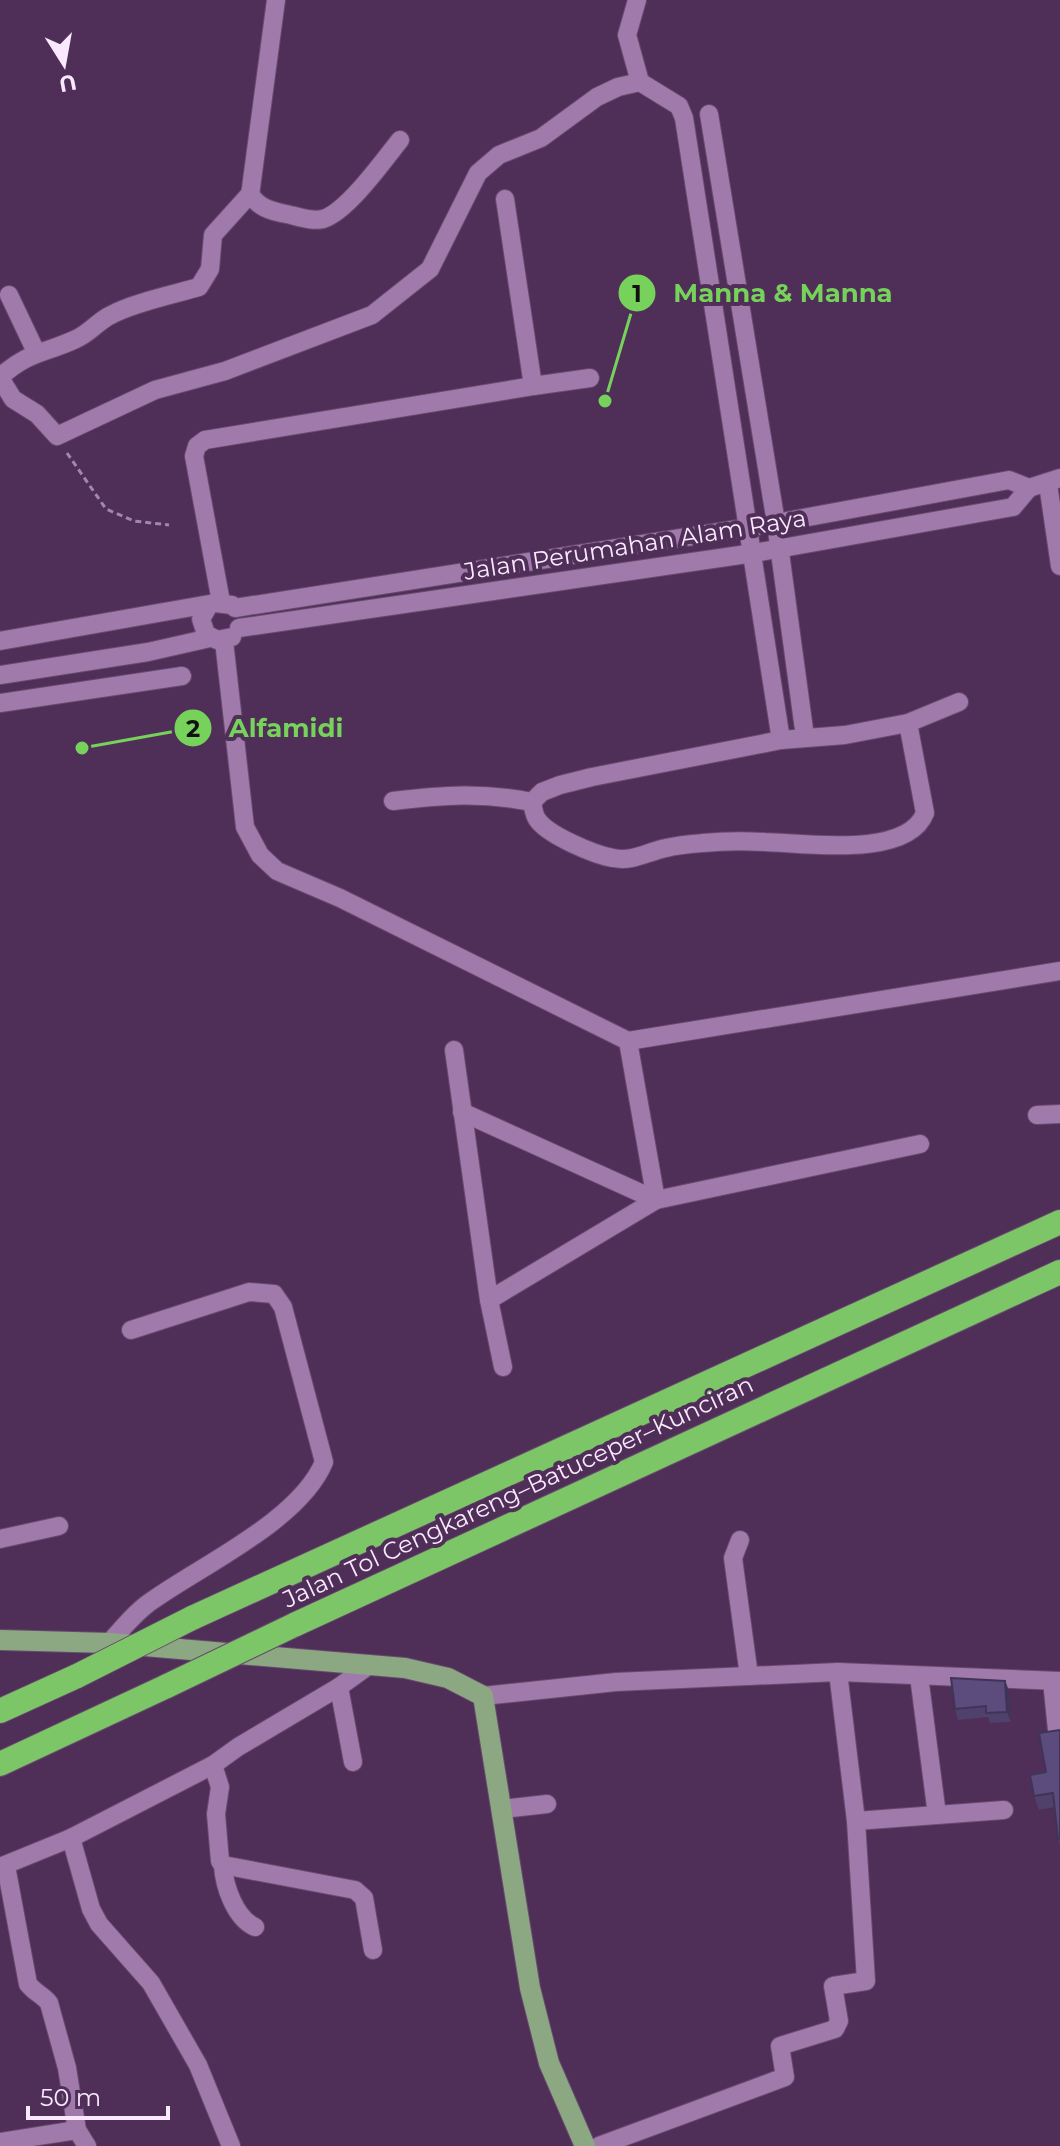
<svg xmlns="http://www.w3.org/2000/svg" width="1060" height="2146" viewBox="0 0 1060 2146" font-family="Montserrat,sans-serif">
  <rect width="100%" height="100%" fill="#4f2e58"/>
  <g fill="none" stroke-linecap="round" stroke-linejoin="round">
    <defs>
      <g id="minor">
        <polyline points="637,0 627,35 640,82 679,106 684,118 781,740"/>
        <polyline points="709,114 776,523 805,737"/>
        <path d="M250 194C259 208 271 211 286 214 297 216 312 222 323 219 347 212 384 160 400 140"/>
        <polyline points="9,295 36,352"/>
        <path d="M0 377C29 351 44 354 76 339 90 333 98 321 111 315 132 303 175 294 199 287L210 269 213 235 250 194 251 188 276 0"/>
        <polyline points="0,378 13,399 37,414 57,436 155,390 225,371 372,315 430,269 478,173 499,155 541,138 597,97 618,87 640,82"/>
        <polyline points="533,386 590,378"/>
        <polyline points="1048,484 1060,566"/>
        <polyline points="221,602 194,456 197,446 205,440 533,386 505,199"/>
        <polyline points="209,605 201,619 206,634 217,640 232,637"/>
        <polyline points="235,608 776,523 1009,480 1029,488 1060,478"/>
        <polyline points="239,628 754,553 1013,507 1029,488"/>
        <polyline points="0,641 215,603 232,605"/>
        <polyline points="224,641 245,827 260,855 277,871 340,898 628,1041 1060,971"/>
        <polyline points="0,675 148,652 210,638"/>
        <polyline points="0,703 182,676"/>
        <path d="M393 801C443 795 482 792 532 802L542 792 560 785 592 777 781 740 845 735 908 723 959 702"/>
        <path d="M532 802C533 807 534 815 537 819 547 835 595 855 613 858 633 862 647 852 666 848 678 845 691 844 703 843 723 841 745 841 765 842 804 843 907 859 925 813L908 723"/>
        <polyline points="454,1050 489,1300 503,1367"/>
        <polyline points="462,1112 656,1200 920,1144"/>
        <polyline points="1037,1115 1060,1114"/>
        <polyline points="489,1300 656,1200 628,1041"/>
        <polyline points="0,1539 59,1526"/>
        <polyline points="740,1540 733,1558 749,1676"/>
        <path d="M109 1643C123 1628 136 1611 153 1600 204 1564 300 1520 324 1462L283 1307 274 1294 249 1292 131 1330"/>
        <polyline points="919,1676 937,1815"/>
        <polyline points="1052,1681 1057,1730"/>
        <polyline points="339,1687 353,1762"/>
        <polyline points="483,1696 616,1682 838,1672 1060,1681"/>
        <polyline points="213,1765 220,1787 216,1814 220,1861 223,1865 355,1890 364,1898 373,1950"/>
        <polyline points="502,1809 547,1804"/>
        <polyline points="856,1821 1004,1810"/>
        <polyline points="71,1838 91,1909 99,1924 151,1983 198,2065 231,2146"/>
        <path d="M223 1865C224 1886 235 1918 255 1927"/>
        <path d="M6 1866 28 1984C35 1993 43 1995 49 2003L67 2068 77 2130 87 2146"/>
        <polyline points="0,1867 71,1838 213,1765 238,1747 339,1687 368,1666"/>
        <polyline points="0,2142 77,2130"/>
        <polyline points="599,2146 785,2077 780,2046 835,2029 839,2021 833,1986 866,1981 856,1821 838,1672"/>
      </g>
      <polyline id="major" points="0,1640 109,1643 405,1668 448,1678 483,1696 530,1988 549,2063 585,2146"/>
      <g id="highway">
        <polyline points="192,1618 1060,1222"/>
        <polyline points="294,1625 1060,1272"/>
        <polyline points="0,1711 77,1676"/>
        <polyline points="0,1764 167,1686"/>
      </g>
    </defs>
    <use href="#minor" stroke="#674b6e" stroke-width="20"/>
    <use href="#major" stroke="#674b6e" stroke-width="22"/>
    <use href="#highway" stroke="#674b6e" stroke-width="26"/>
    <polyline stroke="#a188a8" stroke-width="3" stroke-dasharray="6 4" stroke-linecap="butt" points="67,453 106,509 134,521 169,525"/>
    <use href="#minor" stroke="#a07aaa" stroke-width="18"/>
    <use href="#major" stroke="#8ba882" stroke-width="20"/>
    <use href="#highway" stroke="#7dc667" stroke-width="24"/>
    <defs>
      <g id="highway-bridge">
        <polyline points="77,1676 192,1618"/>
        <polyline points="167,1686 294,1625"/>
      </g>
    </defs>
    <use href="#highway-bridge" stroke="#674b6e" stroke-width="26" stroke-linecap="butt"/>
    <use href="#highway-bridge" stroke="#7dc667" stroke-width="24"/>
  </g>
  <g fill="#4f406c">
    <polygon points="1005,1681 1009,1691 1011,1722 990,1723 988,1717 958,1720 955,1709"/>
    <polygon points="1060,1730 1060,1845 1058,1839 1055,1807 1039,1810 1034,1796 1046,1772"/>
  </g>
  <polygon fill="#403458" points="1005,1681 1009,1691 1011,1722 1007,1712"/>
  <g fill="#5c4b7d" stroke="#403458" stroke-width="2">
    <polygon points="951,1678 1005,1681 1007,1712 986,1713 986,1706 955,1709"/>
    <polygon points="1060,1730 1060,1838 1058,1839 1053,1793 1034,1796 1030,1775 1046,1772 1039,1733"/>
  </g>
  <g text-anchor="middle" stroke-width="8" stroke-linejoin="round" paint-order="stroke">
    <g font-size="24" fill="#fae9fe" stroke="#4f2e58">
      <text transform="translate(635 545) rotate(-9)" y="8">Jalan Perumahan Alam Raya</text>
      <text transform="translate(518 1492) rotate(-25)" y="8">Jalan Tol Cengkareng–Batuceper–Kunciran</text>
    </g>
  </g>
  <path fill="none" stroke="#76d25a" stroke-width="3" d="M605 401L637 293M82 748L193 728"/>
  <g fill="#76d25a" stroke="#4f2e58" stroke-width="3">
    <circle cx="605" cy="401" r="8"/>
    <circle cx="82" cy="748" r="8"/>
    <circle cx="637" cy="293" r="20"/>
    <circle cx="193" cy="728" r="20"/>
  </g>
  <g font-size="24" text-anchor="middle" font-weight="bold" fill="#111">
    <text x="637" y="302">1</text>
    <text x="193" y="737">2</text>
  </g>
  <g font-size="26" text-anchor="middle" font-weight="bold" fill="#76d25a" stroke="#4f2e58" stroke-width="8" stroke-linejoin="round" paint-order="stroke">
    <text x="783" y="302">Manna &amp; Manna</text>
    <text x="286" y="737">Alfamidi</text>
  </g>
  <g transform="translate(64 64) rotate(169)" stroke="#4f2e58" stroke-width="6" paint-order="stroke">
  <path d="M0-6L14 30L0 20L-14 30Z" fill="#fae9fe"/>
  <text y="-12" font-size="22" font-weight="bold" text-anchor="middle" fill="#fae9fe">U</text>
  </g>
  <path d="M28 2106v12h140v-12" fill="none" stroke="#fae9fe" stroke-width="4"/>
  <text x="40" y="2106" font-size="24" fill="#fae9fe" stroke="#4f2e58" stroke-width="6" paint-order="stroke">50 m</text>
</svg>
